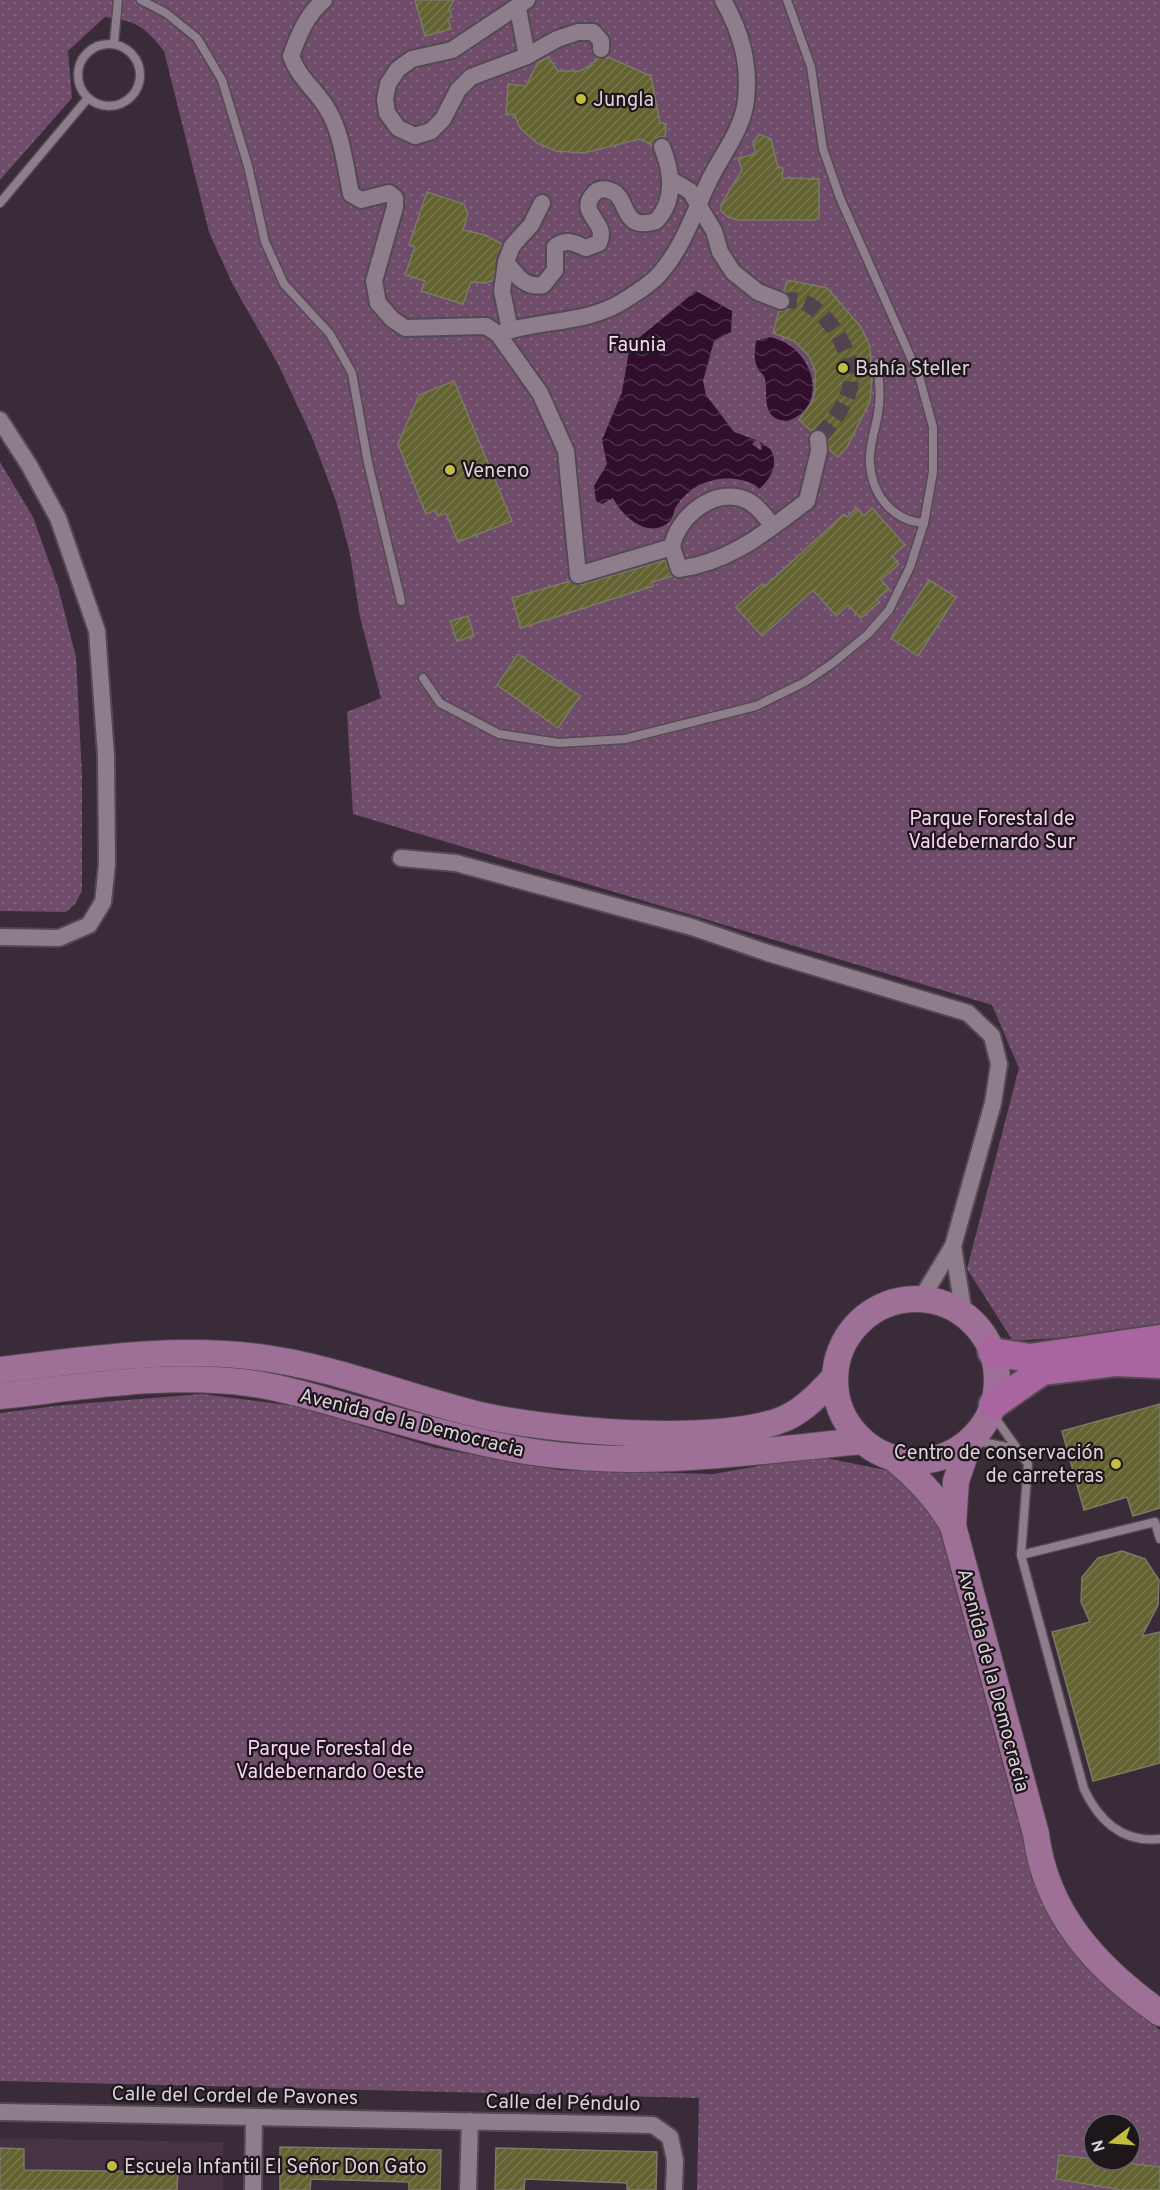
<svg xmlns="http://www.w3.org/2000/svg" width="1160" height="2190" viewBox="0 0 1160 2190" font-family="Overpass,sans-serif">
  <defs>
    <pattern id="park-dots" width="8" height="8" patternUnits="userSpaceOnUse" patternTransform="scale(1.5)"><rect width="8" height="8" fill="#6f4c6a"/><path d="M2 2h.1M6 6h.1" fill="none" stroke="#83657f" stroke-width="1.8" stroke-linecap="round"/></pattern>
    <pattern id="water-waves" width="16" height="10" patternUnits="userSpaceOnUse" patternTransform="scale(1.5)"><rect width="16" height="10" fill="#2f0f2c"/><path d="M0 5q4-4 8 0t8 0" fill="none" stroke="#4d314a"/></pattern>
    <pattern id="building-hatch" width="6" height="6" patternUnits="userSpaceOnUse" patternTransform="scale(1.5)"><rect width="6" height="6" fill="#636231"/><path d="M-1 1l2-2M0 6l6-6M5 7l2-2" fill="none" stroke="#79774e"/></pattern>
  </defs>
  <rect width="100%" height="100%" fill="#392b37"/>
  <polygon fill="#473343" points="0,2138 223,2142 223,2190 0,2190"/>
  <g fill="url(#park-dots)" fill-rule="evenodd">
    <path d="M0 0H1160V1325L1114 1334 1013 1341 967 1269 1019 1068 992 1005 353 814 347 712 381 698 360 617 350 554 337 504 312 437 278 364 233 285 209 232 164 51C144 26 136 21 105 17L68 51 72 98 0 180Z"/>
    <polygon points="0,462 33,517 58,587 76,657 82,775 82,891 75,904 66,912 0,911"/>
    <path d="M202 1394 296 1406 436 1448 559 1470 713 1474 815 1456 896 1472 935 1513 1032 1873 1113 1992 1160 2030V2190H697L699 2098 0 2081V1413L64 1405ZM1094 2124H1130V2160H1094Z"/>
  </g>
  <g fill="url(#water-waves)">
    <path d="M696 291 732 311 731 332 714 341 703 381 706 395 734 432 756 440 752 444 760 450 762 449 760 442 770 449C780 463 770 480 759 489 755 483 744 480 735 479 712 476 688 487 676 507 672 513 675 516 669 522 648 540 622 516 613 498L602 504 596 501 594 486 607 464 602 440 622 392 630 345Z"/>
    <path d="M769 337C814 345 831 407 787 421 758 419 770 392 764 376 762 373 759 372 758 369 753 360 755 350 756 341Z"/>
  </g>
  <g fill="url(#building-hatch)" stroke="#7a7a66" stroke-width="1.5">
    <polygon points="415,0 454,0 449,8 452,17 448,18 451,29 425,36"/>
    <polygon points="548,57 558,71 580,71 593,64 596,58 608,57 651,76 660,123 666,124 665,137 658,137 652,145 640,139 584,153 556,151 537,143 520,128 514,114 506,115 508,84 526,86 538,62"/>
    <polygon points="759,134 771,139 778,167 783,168 782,178 819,179 819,216 815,220 738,220 728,217 721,211 721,205 742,170 738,158 756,154 753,144"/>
    <polygon points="427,192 464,204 468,213 463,230 485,235 502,244 493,280 486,283 471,282 463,304 421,291 425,281 405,275 415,247 409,245"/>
    <polygon points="787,280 827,288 861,327 870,346 872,376 870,401 847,447 838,457 829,449 826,433 818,429 811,431 799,420 811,404 815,393 815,370 809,356 794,341 773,333 779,311 787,310 791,304 790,295 784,291"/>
    <polygon points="454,381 512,521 458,542 446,513 438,516 435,510 426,514 398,444 419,395"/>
    <polygon points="857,508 864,516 872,508 905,545 892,556 899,564 881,580 889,589 877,599 879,602 861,618 848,605 836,616 813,590 762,636 736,607 762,584 764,587 844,514 847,517"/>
    <polygon points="665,560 672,576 652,582 653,586 521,628 512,598 570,581 581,585"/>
    <polygon points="929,580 956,597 918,656 891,638"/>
    <polygon points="468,616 474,636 457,641 450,621"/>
    <polygon points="518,654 580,696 558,728 497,685"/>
    <polygon points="1160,1404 1160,1508 1133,1516 1127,1497 1084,1510 1062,1431"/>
    <polygon points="1122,1551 1145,1559 1159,1580 1158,1605 1142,1636 1160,1632 1160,1763 1093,1781 1052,1632 1090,1622 1081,1602 1082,1577 1098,1558"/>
    <polygon points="280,2147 441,2150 440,2190 409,2190 409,2182 311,2179 310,2190 280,2190"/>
    <polygon points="0,2148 24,2149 24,2170 178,2172 177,2190 0,2190"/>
    <polygon points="496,2148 657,2152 656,2190 627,2190 627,2183 525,2179 524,2190 495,2190"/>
    <polygon points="1059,2155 1160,2167 1160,2190 1122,2190 1056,2179"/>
  </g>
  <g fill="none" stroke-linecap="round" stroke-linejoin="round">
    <path stroke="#51444f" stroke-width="16" stroke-dasharray="16 8" stroke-linecap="butt" d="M781 301C787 301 795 299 800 301 829 309 857 358 850 388 845 407 831 424 818 439"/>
    <defs>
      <g id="lane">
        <polyline points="141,0 166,13 197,38 222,80 248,166 265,242 284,284 330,334 352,373 368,463 401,601"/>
        <polyline points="114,43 118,0"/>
        <circle cx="109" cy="75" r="31"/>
        <polyline points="0,203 88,98"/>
        <path d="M878 363C878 377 881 391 879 405 878 424 868 444 870 464 872 495 893 521 924 523"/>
        <polyline points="423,678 440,703 499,734 559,743 625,739 756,706 805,682 833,663 868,634 889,610 910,567 924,523 933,472 933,427 919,376 840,198 823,149 811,67 787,0"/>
        <path d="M991 1412 1028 1464 1021 1555 1084 1789C1099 1821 1123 1843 1160 1839"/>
        <polyline points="972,1440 1007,1447 1021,1456"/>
        <polyline points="1021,1555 1155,1522 1160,1539"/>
      </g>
      <g id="street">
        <path d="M324 0C306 16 299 34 291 56 298 77 315 89 326 107 342 131 345 166 351 194L361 200 389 193 395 198V207L374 281 378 303 392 319 405 328 486 326 498 334 540 393 566 451 578 575 672 547 679 569C731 562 767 531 807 501L819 451 818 439"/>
        <polyline points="527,0 452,50 412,59 398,69 388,84 385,99 387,113 398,128 415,136 431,131 443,119 458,90 471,77 527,56 557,39 578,32 593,32 601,41 601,49"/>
        <polyline points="518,9 527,56"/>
        <polyline points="671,180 690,191 714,231 720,252 733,272 758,292 781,301"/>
        <path d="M506 262C517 276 525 288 543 285L555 270V247C566 238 574 243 586 248L599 243C601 238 602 234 600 229 595 217 582 209 592 196 596 190 601 188 608 190 631 194 618 233 656 221 676 200 672 172 662 147"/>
        <polyline points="510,330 502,291 506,262 512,246 531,225 542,203"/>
        <path d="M498 334C540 319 586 325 625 300 636 293 653 283 661 272 683 247 694 213 708 183 720 157 743 130 746 100 750 63 741 32 723 0"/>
        <polyline points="0,420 29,465 58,518 97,631 106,756 107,864 103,902 89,925 59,938 0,937"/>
        <path d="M672 547C677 517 715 486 746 500 758 505 765 517 773 526"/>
        <polyline points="401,858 456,863 692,927 768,953 968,1013 992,1036 999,1064 993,1103 953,1246 921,1299"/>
        <polyline points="953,1246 964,1315"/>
        <polyline points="0,2112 653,2125 670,2137 675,2160 674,2190"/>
        <polyline points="253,2190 254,2117"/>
        <polyline points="468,2190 470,2121"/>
      </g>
      <g id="primary">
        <circle cx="916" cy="1380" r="81"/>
        <path d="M0 1370C85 1360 172 1346 257 1357 331 1366 400 1395 472 1413 541 1431 721 1447 786 1418 805 1409 820 1393 834 1378"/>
        <path d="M0 1396C82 1387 167 1372 249 1383 284 1388 320 1399 355 1409 416 1426 477 1444 540 1453 646 1468 756 1451 862 1441"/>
        <path d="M896 1460C919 1479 938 1499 953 1526L1036 1834C1046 1914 1097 1968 1160 2013"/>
        <polyline points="953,1526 956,1481 969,1443"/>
      </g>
      <g id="highway">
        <polyline points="992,1352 1030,1358 1160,1339"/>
        <polyline points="993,1405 1042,1371 1115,1362 1160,1364"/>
      </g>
    </defs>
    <use href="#lane" stroke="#544952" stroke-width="11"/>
    <use href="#street" stroke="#544952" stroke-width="20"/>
    <use href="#primary" stroke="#544952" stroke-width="28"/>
    <use href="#highway" stroke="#544952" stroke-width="32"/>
    <use href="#lane" stroke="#8e7d8b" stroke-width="8"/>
    <use href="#street" stroke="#8e7d8b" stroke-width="16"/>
    <use href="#primary" stroke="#9e6f97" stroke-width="26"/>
    <use href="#highway" stroke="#a9659f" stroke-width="28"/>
  </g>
  <g fill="#c1bd40" stroke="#1d161b" stroke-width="2">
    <circle cx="581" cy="99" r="6"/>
    <circle cx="843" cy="368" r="6"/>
    <circle cx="450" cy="470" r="6"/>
    <circle cx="1116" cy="1464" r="6"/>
    <circle cx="112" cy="2166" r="6"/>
  </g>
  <g text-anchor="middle" stroke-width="4.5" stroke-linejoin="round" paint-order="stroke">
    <g font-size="20" fill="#dbd1d9" stroke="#1d161b" text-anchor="start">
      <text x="593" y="106">Jungla</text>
      <text x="855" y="375">Bahía Steller</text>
      <text x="462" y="477">Veneno</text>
      <text x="1104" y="1459" text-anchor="end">Centro de conservación<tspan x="1104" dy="23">de carreteras</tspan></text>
      <text x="124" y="2173">Escuela Infantil El Señor Don Gato</text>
    </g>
    <g font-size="20" fill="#fad4f3" stroke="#1d161b">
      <text x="637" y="351">Faunia</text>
      <text x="992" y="825">Parque Forestal de<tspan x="992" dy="23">Valdebernardo Sur</tspan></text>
      <text x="330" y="1755">Parque Forestal de<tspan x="330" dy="23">Valdebernardo Oeste</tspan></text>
    </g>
    <g font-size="20" fill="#dbd1d9" stroke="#1d161b">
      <text transform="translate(412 1422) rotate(14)" y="7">Avenida de la Democracia</text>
      <text transform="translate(994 1680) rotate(75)" y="7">Avenida de la Democracia</text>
      <text transform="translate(235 2095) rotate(1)" y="7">Calle del Cordel de Pavones</text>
      <text transform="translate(563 2102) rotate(1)" y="7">Calle del Péndulo</text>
    </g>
  </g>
  <g transform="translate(1112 2142) rotate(254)"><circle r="28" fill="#1d161b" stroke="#696167" stroke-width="1.5"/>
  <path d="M0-4.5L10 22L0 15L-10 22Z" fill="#c1bd40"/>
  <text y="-9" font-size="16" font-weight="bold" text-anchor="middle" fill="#dbd1d9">N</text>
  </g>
</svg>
